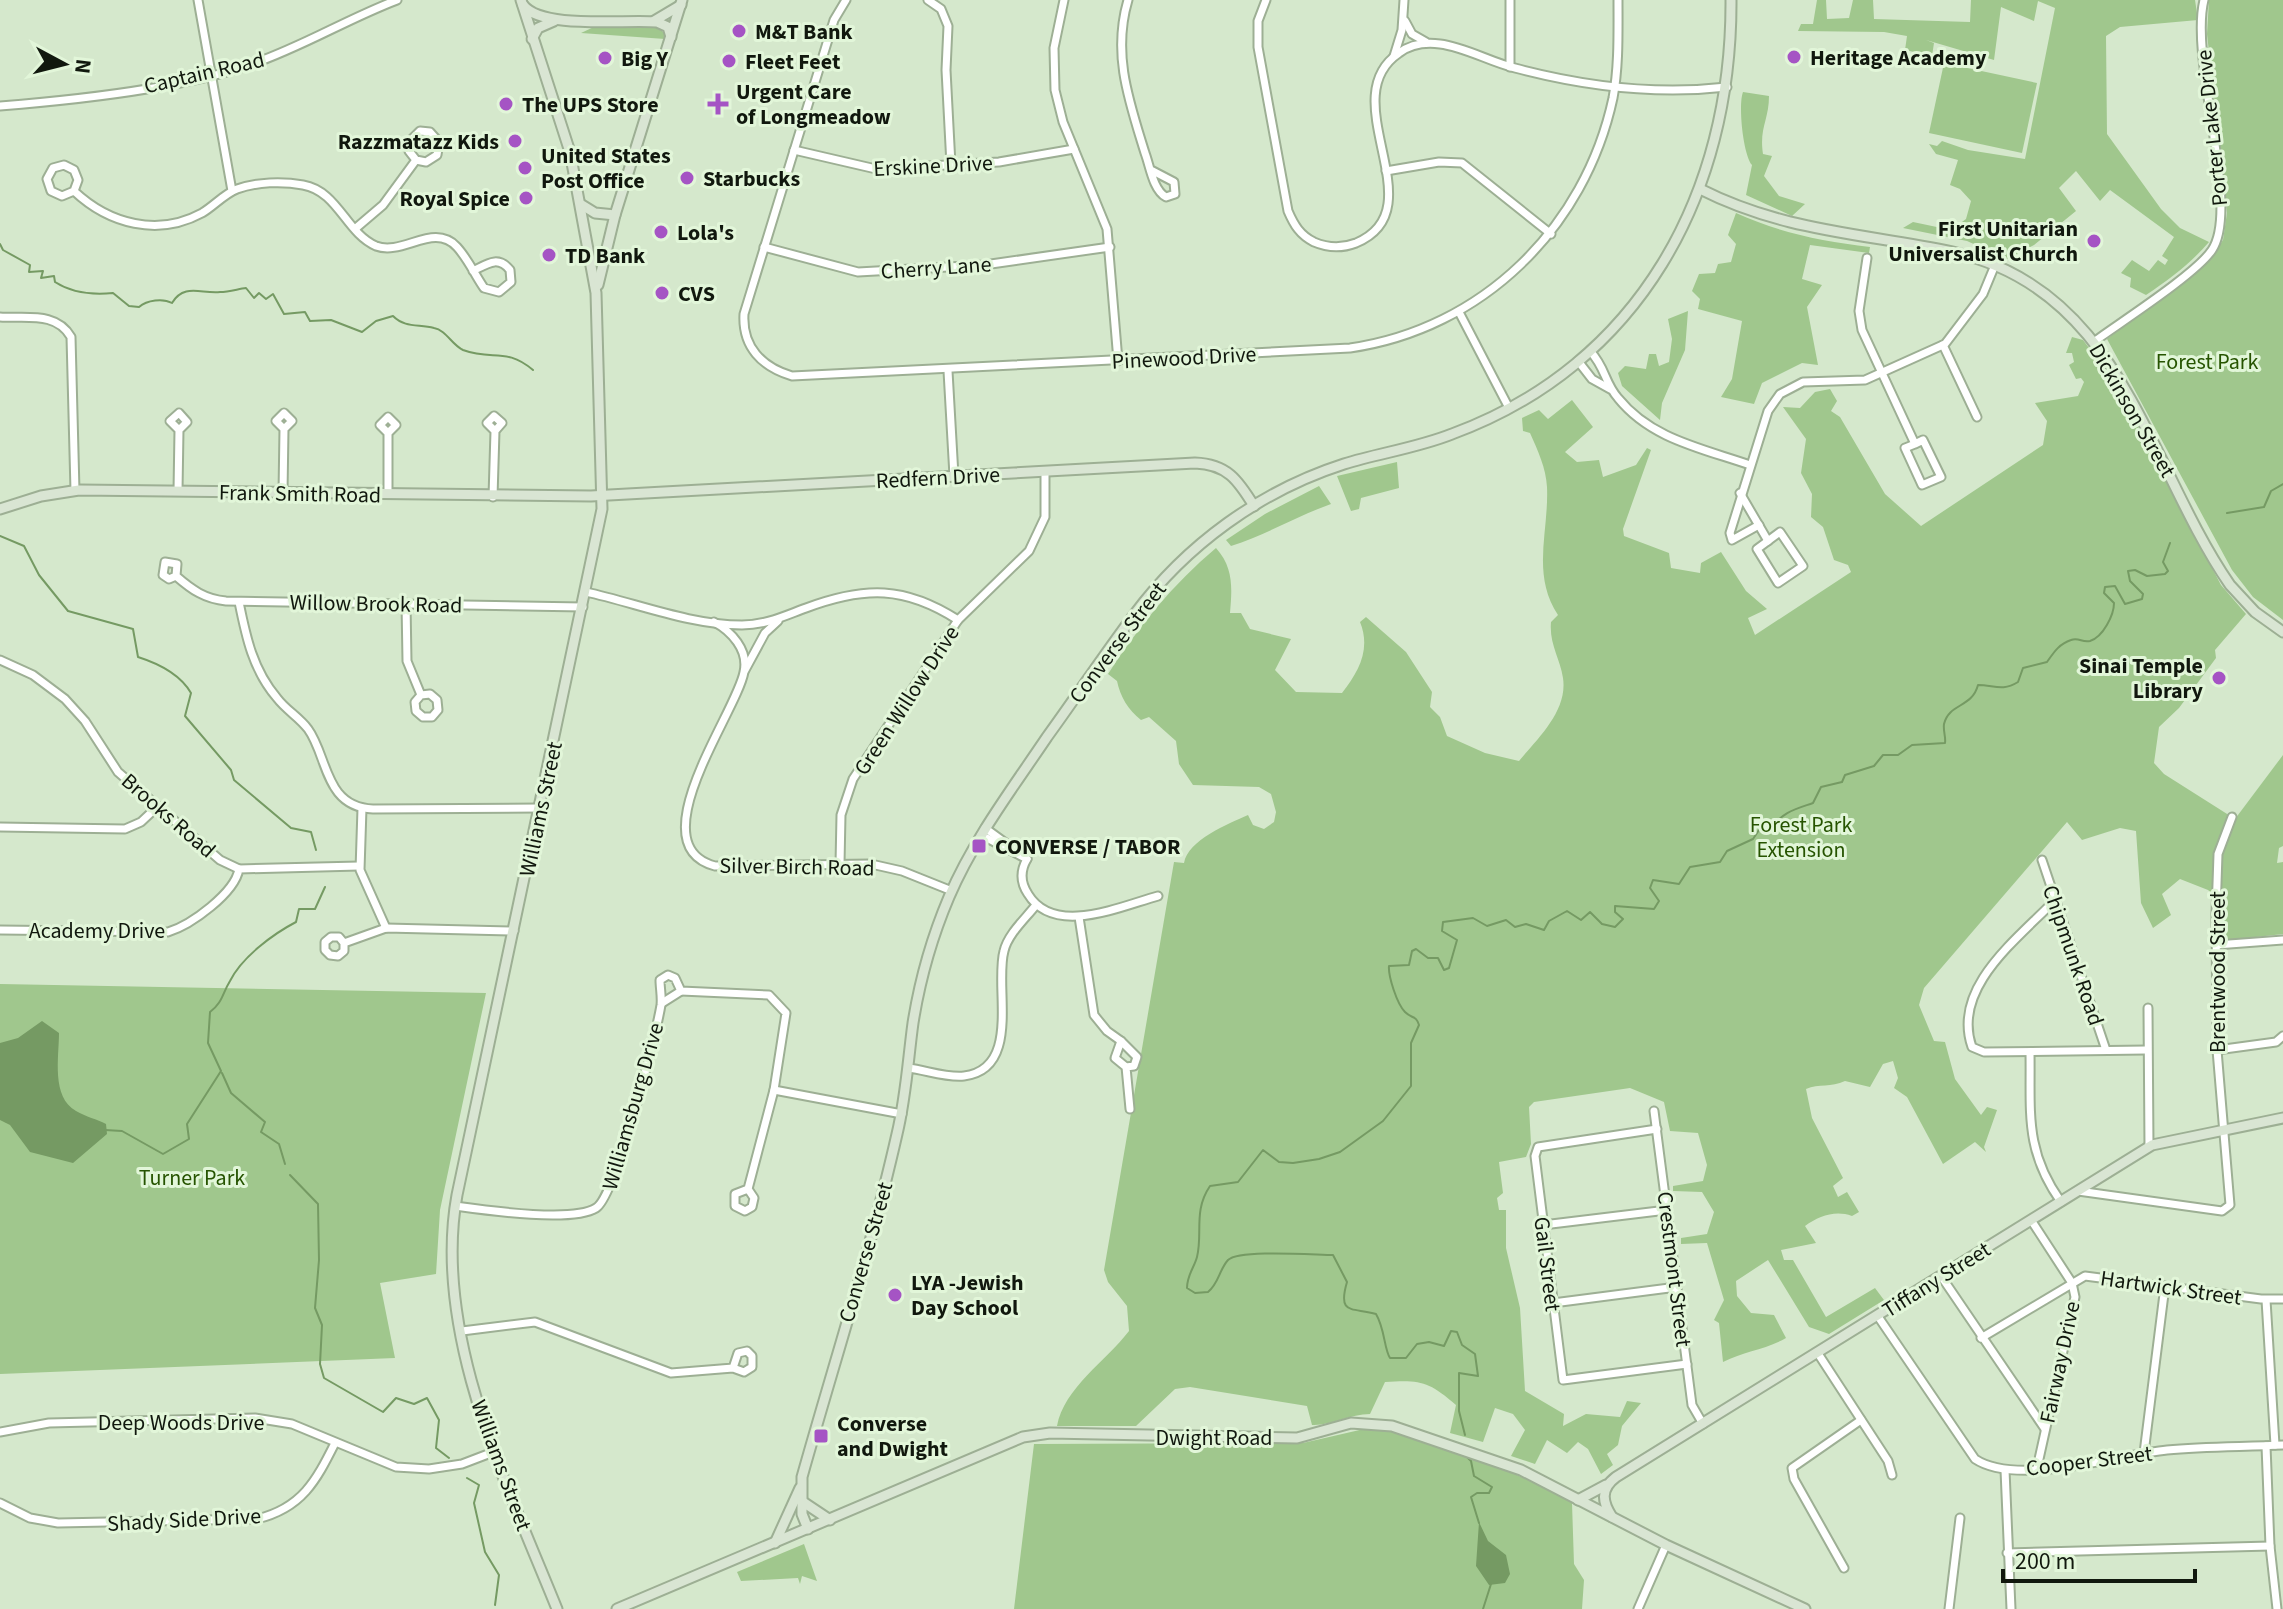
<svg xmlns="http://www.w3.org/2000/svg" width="2283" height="1609" viewBox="0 0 2283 1609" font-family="'Source Sans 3',sans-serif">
  <rect width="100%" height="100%" fill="#d5e8cc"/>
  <g fill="#a0c78d">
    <path d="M1817 0H1826L1827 19 1849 18 1853 0H1873L1874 19 1970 22 1971 0H2195L2198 20 2120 27 2106 36 2107 134 2161 209 2180 228 2209 242C2190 264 2170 279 2146 295L2130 287 2131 278 2121 273 2132 260 2149 271 2158 260 2165 265 2168 260 2162 256 2174 237 2110 190 2100 201 2076 171 2059 188 2076 211 2034 245 2007 259 1967 241 1903 228 1913 222 1951 230 1966 219 1971 201 1960 189 1950 185 1958 160 1936 154 1929 144 1937 146 1942 141 1968 150 2025 159 2055 8 2038 1 2034 21 2001 7 1994 60 1926 40 1934 43 1932 56 1905 50 1907 36 1884 32 1798 31 1801 24H1813Z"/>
    <polygon points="2209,0 2283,0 2283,620 2253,597 2232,570 2107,339 2209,261 2223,240 2227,213 2207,34"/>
    <polygon points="596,26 658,27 666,35 665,39 581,33"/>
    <polygon points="1944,63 2037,83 2022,153 1929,133"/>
    <path d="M1743 92 1769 96C1769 120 1759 128 1763 154L1772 156 1764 176 1779 196 1805 204 1792 216 1746 195 1752 165C1743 154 1738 105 1743 92Z"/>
    <path d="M1736 213C1780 233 1822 241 1870 247L1869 253 1810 245 1802 279 1822 285 1807 307 1818 365 1802 363 1762 383 1754 404 1721 397 1732 379 1742 321 1698 309 1700 299 1692 291 1699 274 1715 273 1718 264 1731 262 1736 244 1728 235Z"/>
    <polygon points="1688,311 1685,350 1662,403 1660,420 1622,386 1618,373 1625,366 1646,369 1649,354 1656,354 1659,366 1669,362 1672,339 1668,319"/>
    <path d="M2072 337 2083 340 2095 356 2098 351 2221 585 2246 614 2215 650 2216 658 2179 708 2159 727 2154 763 2164 774 2235 819 2283 755V846L2279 848 2277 863 2283 862V934L2221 941 2222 902 2208 890 2180 879 2162 894 2171 915 2153 928 2141 903 2136 831 2120 828 2082 840 2067 822 1924 988 1919 1005 1934 1041 1945 1042 1955 1079 1981 1115 1987 1107 1997 1110 1984 1147 1986 1152 1975 1142 1943 1164 1907 1097 1894 1088 1898 1078 1893 1061 1883 1064 1870 1087 1845 1081C1831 1088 1819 1083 1806 1089L1812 1118 1843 1178 1833 1186 1838 1197 1847 1192 1859 1212 1852 1216C1835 1210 1819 1216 1805 1226L1816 1243 1781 1250 1784 1260H1793L1826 1317 1875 1288 1884 1300 1829 1334 1809 1327 1768 1260 1736 1281 1737 1296 1751 1313 1774 1315 1786 1338C1765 1350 1744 1351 1723 1362L1719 1323 1714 1320 1724 1300 1707 1243 1681 1244V1238L1707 1234 1714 1212 1702 1192 1673 1191V1186L1703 1181 1707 1165 1698 1133 1670 1131 1664 1102 1630 1088 1534 1102 1529 1107 1531 1144 1526 1157 1499 1162 1503 1193 1497 1198 1499 1210H1506V1248L1520 1308 1525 1391 1564 1414 1563 1426 1586 1414 1620 1417 1627 1401 1641 1403 1622 1426 1618 1445 1607 1454 1613 1465 1601 1474 1588 1449 1578 1442 1567 1453 1547 1440 1535 1464 1511 1456 1525 1430 1513 1414 1495 1408 1483 1442 1450 1433 1456 1405C1428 1381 1421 1380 1385 1382L1370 1414C1350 1414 1330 1426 1312 1425L1307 1406 1190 1387 1175 1389 1136 1426H1057C1064 1388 1106 1361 1129 1331L1127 1306 1108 1282 1104 1270 1174 862 1184 863C1188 840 1228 824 1248 815L1253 825 1264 829 1274 822 1276 812 1271 794 1259 787 1193 785 1179 764 1176 741 1149 717 1141 720C1128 710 1120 696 1117 681L1108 674C1139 626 1173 584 1216 548 1234 568 1232 589 1230 613H1241L1250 629 1291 639 1275 670 1296 692 1342 693C1359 671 1371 649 1360 622L1366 617 1406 652 1432 692 1430 707 1440 717 1447 736 1485 753 1519 761C1537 739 1568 711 1563 678 1560 658 1549 644 1551 622L1558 615C1531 574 1549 532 1547 487 1546 468 1538 451 1530 433L1523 431 1522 418 1539 410 1548 419 1572 400 1593 427 1565 452 1577 462 1599 460 1603 477 1636 465 1647 448 1651 450 1623 529 1624 536 1669 553 1671 568 1700 573 1701 563 1721 552 1746 591 1767 609 1748 618 1755 635 1851 572 1848 565 1834 560 1823 527 1811 517 1812 494 1801 473 1806 439 1783 407 1800 408 1815 392 1830 389 1837 401 1831 411 1840 417 1885 494 1921 526 2043 445 2047 421 2035 403 2078 396 2084 382 2081 378 2076 379 2069 365 2074 362 2072 353H2066Z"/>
    <polygon points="1397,462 1399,488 1361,498 1359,509 1351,511 1337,476"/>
    <path d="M1319 486 1331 504C1297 516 1266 535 1231 546L1226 540 1265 514Z"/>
    <polygon points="0,984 486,993 440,1210 436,1274 380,1283 395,1358 0,1374"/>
    <path d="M1364 1429C1408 1427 1534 1478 1572 1503L1574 1564 1584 1580 1582 1609H1014L1034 1444 1303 1443Z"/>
    <polygon points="804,1544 817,1581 802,1576 800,1584 798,1578 741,1581 737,1572"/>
  </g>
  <g fill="#759a63">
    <path d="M42 1021 59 1033C59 1057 51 1097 76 1111 86 1117 97 1119 106 1124L107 1134 73 1163 30 1152 10 1125 0 1120V1043L18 1038Z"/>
    <polygon points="1479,1522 1488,1541 1506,1555 1510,1574 1505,1583 1489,1585 1476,1566"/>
  </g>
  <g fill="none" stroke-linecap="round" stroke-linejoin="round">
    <g stroke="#759a63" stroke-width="2">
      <path d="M0 244 3 250 30 265 29 272 43 271 41 278 54 276 55 282C72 293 93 295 113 293L129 306 139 307C147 300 163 298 172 303 184 283 201 294 220 292 229 292 238 289 246 288L254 298 259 293 266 299 273 294 284 314 305 312 310 321 331 320 362 332 376 321 393 316C405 328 418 324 434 328 446 330 452 345 463 350 493 361 506 347 533 370"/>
      <polyline points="2227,513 2264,507 2271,491 2283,484"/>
      <path d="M0 536 24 546 39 575 68 611 133 629 138 657C160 664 180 674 191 693L185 716 231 770 234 780 291 828 311 832 316 850"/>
      <polyline points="222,1073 231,1093 265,1122 261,1132 279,1144 285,1164"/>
      <path d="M105 1130 122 1131 163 1154 189 1139 187 1124 221 1071 208 1043 210 1012C223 1002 222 994 230 981 242 957 273 934 296 922L299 909H315L325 887"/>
      <polyline points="290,1175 318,1204 319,1260 315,1308 322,1325 320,1364 324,1378 383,1412 396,1398 414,1404 427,1398 439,1420 436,1448 449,1458"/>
      <path d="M1465 1435 1459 1411V1373L1478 1376 1475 1354 1462 1345 1457 1332 1451 1331 1444 1346 1429 1342 1417 1344 1406 1358H1390C1384 1349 1385 1329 1376 1314 1353 1307 1337 1316 1347 1282L1333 1255C1316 1255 1239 1249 1228 1260 1219 1270 1219 1283 1208 1292L1195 1293 1187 1288C1187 1275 1194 1268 1197 1257 1203 1233 1193 1211 1210 1186L1238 1182 1263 1150 1279 1162 1293 1163 1319 1159 1340 1152 1383 1121 1411 1086V1043L1419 1025C1416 1015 1412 1019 1405 1012 1397 1004 1388 976 1389 966L1409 965 1412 951 1416 949 1428 958H1438L1444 970 1449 968 1457 940 1442 931 1443 922 1473 918 1487 926 1506 920 1515 927 1526 924 1544 930 1549 921 1567 911 1581 920 1590 912 1602 924 1615 927 1623 919 1615 912V906L1654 909 1659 901 1650 888 1653 880 1679 884 1690 867 1720 862 1727 851 1753 839 1759 830 1773 828C1780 812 1799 808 1813 803L1821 787 1842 782 1845 775 1874 766 1883 755H1898L1912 745 1945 743C1946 737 1943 731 1944 724 1949 703 1972 708 1978 685 1994 685 2002 692 2018 682L2023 668 2047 662C2054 652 2059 644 2071 640 2079 637 2082 643 2090 641 2103 637 2114 615 2114 603L2104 593 2105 587 2115 586 2125 604 2142 599 2143 594 2130 581 2128 571 2135 570 2147 576 2165 574 2168 571 2163 562 2170 543"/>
      <polyline points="1465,1455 1471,1461 1474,1476 1492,1487 1489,1493 1477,1493 1471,1497 1479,1523"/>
      <polyline points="467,1478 479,1485 474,1503 485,1552 499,1575 495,1605"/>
      <polyline points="1483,1609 1491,1584"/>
    </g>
    <defs>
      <g id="street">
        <polyline points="198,0 232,191"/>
        <path d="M846 0 834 20 744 314C742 347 762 367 792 376L1350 348C1482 329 1585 228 1613 98 1619 66 1618 33 1618 0"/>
        <polyline points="928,0 941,9 948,26 946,70 951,165"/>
        <polyline points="1064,0 1054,48 1055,90 1063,122 1107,229 1118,361"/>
        <path d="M1128 0C1112 54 1129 101 1145 153 1150 166 1153 190 1166 197L1175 194 1174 182 1151 170"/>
        <path d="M1266 0 1258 21V47L1288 211C1294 225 1300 235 1314 242 1328 248 1343 248 1356 243 1438 209 1331 99 1399 53 1411 44 1425 42 1440 44 1465 47 1490 62 1515 68 1583 86 1657 95 1727 87"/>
        <polyline points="1405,21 1412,34 1426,42"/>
        <polyline points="1394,56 1402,30 1404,0"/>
        <polyline points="1510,67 1510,0"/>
        <path d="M0 106C75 100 182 89 252 64 302 47 347 19 397 0"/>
        <polyline points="794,150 876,169 999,162 1074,149"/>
        <polyline points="1386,171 1439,162 1462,163 1551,234"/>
        <path d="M74 191 62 196 51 191 47 179 53 168 64 165 74 170 78 180 74 191C109 224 158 237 202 213 214 206 224 194 237 189 257 182 282 181 303 185 338 191 346 233 376 246 403 256 434 222 457 247 468 259 475 275 484 288L499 292 511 282 510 270C498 255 487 264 473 271"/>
        <polyline points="356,228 383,205 416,160 426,162 437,155 439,142 430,132 420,131 410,141 409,151 416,160"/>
        <polyline points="764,247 858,272 984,265 1110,247"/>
        <polyline points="1867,258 1859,311 1862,330 1915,444 1923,440 1941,477 1922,485 1905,448 1915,444"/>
        <polyline points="1459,312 1509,408"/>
        <path d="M0 317C26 319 56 311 71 337L75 491"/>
        <path d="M2095 341C2121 322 2196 274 2212 250 2241 207 2189 61 2204 0"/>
        <polyline points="1943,345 1977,417"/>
        <path d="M1590 351C1606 368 1604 382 1618 398 1651 439 1701 448 1750 465"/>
        <polyline points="1578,361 1592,379 1610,389"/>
        <polyline points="948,371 954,476"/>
        <polyline points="178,491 179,430 187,422 179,413 170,421 179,430"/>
        <polyline points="283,493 284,429 292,421 284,413 276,421 284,429"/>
        <polyline points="1740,493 1768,541"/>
        <polyline points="388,494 388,433 396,425 388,417 380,425 388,433"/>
        <polyline points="493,497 495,431 502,423 494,416 487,423 495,431"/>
        <polyline points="1759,525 1732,540 1730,533 1768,411 1780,394 1803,382 1865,380 1945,344 1983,294 1995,265"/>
        <polygon points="1780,532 1803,566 1778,583 1757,549"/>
        <path d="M176 576 169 579 163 575 165 562 177 564 176 576C192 590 205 599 226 601L583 607"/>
        <path d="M586 592C636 603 690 625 742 625 766 625 784 616 806 608 865 586 905 586 958 620"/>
        <path d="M239 602C246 637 253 670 277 698 286 710 299 717 308 729 328 756 324 807 373 809L540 808"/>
        <polyline points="406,603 407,661 421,695 430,694 437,700 438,710 432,717 423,717 416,711 415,702 421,695"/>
        <path d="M714 622C731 631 749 650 744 672 737 712 637 845 715 866L871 864 902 871 952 891"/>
        <polyline points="0,660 33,675 65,699 85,721 118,772 220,860 239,869"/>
        <polyline points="745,670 765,633 778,621"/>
        <polyline points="362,808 360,870 386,928"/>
        <polyline points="0,827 125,829 141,822 157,807"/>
        <polyline points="985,828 1022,855"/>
        <polyline points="981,835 1027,859"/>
        <path d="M1027 859C1020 871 1020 882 1028 894 1054 937 1121 906 1158 896"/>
        <polyline points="2042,860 2106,1050"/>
        <polyline points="840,864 841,815 853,779 958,620 1029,551 1045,517 1045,471"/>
        <path d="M2055 900C2019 938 1951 987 1972 1047L1984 1052 2146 1050"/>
        <polyline points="1079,917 1094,1015 1107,1031 1121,1041"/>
        <path d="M0 930 168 932C191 925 235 893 239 869L359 866"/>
        <polyline points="344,943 344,951 338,956 330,955 325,950 325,942 331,937 339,937 344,943 386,928 514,931"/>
        <polyline points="2216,945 2283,940"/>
        <polyline points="662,1003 681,991"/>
        <polyline points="2148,1008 2149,1147"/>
        <polyline points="2217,1050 2276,1042 2283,1036"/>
        <path d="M2030 1052C2031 1112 2024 1150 2061 1202"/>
        <polyline points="1126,1067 1115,1058 1121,1041 1137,1057 1134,1066 1126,1067 1130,1109"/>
        <path d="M908 1068C926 1070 946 1078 964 1076 1022 1069 994 986 1004 951 1008 934 1025 919 1036 905"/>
        <polyline points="774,1090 902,1114"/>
        <polyline points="1654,1111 1692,1405 1703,1424"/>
        <polyline points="1657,1129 1538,1147 1535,1156 1563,1380 1687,1364"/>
        <polyline points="2078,1191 2222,1211 2230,1205 2217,1050 2216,913 2218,854 2232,817"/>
        <path d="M455 1206C484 1210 572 1223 596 1208 616 1196 656 1035 661 1005 662 997 660 988 660 980L668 975 675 978 681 991 769 995 786 1013 774 1090 748 1189 735 1194V1206L745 1211 752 1207 754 1198 748 1189"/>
        <polyline points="2031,1220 2072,1283 2075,1297 2037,1468"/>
        <polyline points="1543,1225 1667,1210"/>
        <polyline points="1941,1276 2045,1429"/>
        <polyline points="2266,1300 2275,1445"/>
        <polyline points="1553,1303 1677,1287"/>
        <path d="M1877 1315 1975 1459C2017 1487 2117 1455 2167 1450 2205 1446 2244 1447 2283 1445"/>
        <polyline points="462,1331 535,1322 671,1373 733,1368 744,1372 752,1367 752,1356 747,1351 738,1353 733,1368"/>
        <polyline points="1981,1338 2085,1276 2261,1299 2283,1299"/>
        <polyline points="1817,1352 1888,1461 1892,1475"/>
        <polyline points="0,1432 49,1423 255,1418 292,1424 396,1467 429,1469 462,1464 496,1451"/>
        <polyline points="2266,1446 2270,1546 2277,1609"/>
        <polyline points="2144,1453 2165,1286"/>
        <polyline points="2005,1470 2011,1609"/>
        <path d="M0 1503 30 1518 58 1523 257 1519C302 1508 316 1481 335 1443"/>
        <polyline points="2007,1553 2270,1546"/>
        <polyline points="1844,1568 1794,1479 1792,1468 1861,1420"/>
        <polyline points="1638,1609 1666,1545"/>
        <polyline points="1949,1609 1960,1518"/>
      </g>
      <g id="secondary">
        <path d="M521 0 570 152 596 293 602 509 457 1195C432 1332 507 1485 557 1609"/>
        <path d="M523 5C542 30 626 19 657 22L668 27 671 37"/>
        <polyline points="654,21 681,5"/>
        <polyline points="532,39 538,28 554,21"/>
        <path d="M1700 189C1785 232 1863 233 1953 252 2122 289 2146 463 2230 585L2255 612 2283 632"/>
        <polyline points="582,205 595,213 615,215"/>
        <polyline points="598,285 615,215 682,0"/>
        <path d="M0 509 41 496 79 490 591 496 1195 463C1227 464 1238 480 1254 506"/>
        <polyline points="800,1500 830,1520"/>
        <polyline points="1578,1500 1606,1485"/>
        <path d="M1612 1517C1602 1502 1600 1489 1616 1477L2152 1145 2283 1118"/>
        <path d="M808 1529 802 1514V1477C834 1363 871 1249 897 1134 906 1097 908 1060 913 1023 920 979 932 937 949 897 974 839 1012 789 1047 737 1076 697 1104 655 1134 615 1186 545 1260 491 1344 464 1379 453 1417 448 1452 434 1640 365 1732 193 1731 0"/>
        <polyline points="775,1543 800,1488"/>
        <polyline points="617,1609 1023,1437 1050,1433 1297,1438 1351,1423 1392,1426 1521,1470 1666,1545 1805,1609"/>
      </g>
    </defs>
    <use href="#street" stroke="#9daf94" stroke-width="11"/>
    <use href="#secondary" stroke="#9daf94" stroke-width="13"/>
    <use href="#street" stroke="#fff" stroke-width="7"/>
    <use href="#secondary" stroke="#d9e5d3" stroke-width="9"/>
  </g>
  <g fill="#a554c4" stroke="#e2f6d9" stroke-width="3">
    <circle cx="739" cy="31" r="8"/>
    <circle cx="1794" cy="57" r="8"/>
    <circle cx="605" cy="58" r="8"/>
    <circle cx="729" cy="61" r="8"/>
    <circle cx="506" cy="104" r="8"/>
    <path d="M714 92h8v8h8v8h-8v8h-8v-8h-8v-8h8z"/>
    <circle cx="515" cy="141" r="8"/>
    <circle cx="525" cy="168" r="8"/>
    <circle cx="687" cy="178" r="8"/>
    <circle cx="526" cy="198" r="8"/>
    <circle cx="661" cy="232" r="8"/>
    <circle cx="2094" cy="241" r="8"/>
    <circle cx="549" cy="255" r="8"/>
    <circle cx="662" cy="293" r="8"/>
    <circle cx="2219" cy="678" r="8"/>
    <rect x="971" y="838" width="16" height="16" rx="4"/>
    <circle cx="895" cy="1295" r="8"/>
    <rect x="813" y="1428" width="16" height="16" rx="4"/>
  </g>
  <g text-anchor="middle" stroke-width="6" stroke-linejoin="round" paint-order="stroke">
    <g font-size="22" font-weight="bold" fill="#11180e" stroke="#e2f6d9" text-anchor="start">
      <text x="755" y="39">M&amp;T Bank</text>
      <text x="1810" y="65">Heritage Academy</text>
      <text x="621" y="66">Big Y</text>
      <text x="745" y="69">Fleet Feet</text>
      <text x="736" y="99">Urgent Care<tspan x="736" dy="25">of Longmeadow</tspan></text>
      <text x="522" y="112">The UPS Store</text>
      <text x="499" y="149" text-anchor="end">Razzmatazz Kids</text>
      <text x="541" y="163">United States<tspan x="541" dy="25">Post Office</tspan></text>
      <text x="703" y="186">Starbucks</text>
      <text x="510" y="206" text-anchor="end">Royal Spice</text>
      <text x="2078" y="236" text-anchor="end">First Unitarian<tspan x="2078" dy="25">Universalist Church</tspan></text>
      <text x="677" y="240">Lola's</text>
      <text x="565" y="263">TD Bank</text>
      <text x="678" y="301">CVS</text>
      <text x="2203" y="673" text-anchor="end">Sinai Temple<tspan x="2203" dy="25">Library</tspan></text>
      <text x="995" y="854">CONVERSE / TABOR</text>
      <text x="911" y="1290">LYA -Jewish<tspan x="911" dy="25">Day School</tspan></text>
      <text x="837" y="1431">Converse<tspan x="837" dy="25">and Dwight</tspan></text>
    </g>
    <g font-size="22" fill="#11180e" stroke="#e2f6d9">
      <text transform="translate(204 72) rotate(-13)" y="8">Captain Road</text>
      <text transform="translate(2211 128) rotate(-96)" y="8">Porter Lake Drive</text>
      <text transform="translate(933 165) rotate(-3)" y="8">Erskine Drive</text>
      <text transform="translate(936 267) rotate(-4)" y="8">Cherry Lane</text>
      <text transform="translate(1184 357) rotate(-3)" y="8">Pinewood Drive</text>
      <text transform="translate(2133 410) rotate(60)" y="8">Dickinson Street</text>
      <text transform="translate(938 477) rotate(-3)" y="8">Redfern Drive</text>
      <text transform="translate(300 493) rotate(1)" y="8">Frank Smith Road</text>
      <text transform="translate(376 603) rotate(1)" y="8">Willow Brook Road</text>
      <text transform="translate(1117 642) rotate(-53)" y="8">Converse Street</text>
      <text transform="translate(906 700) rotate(-57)" y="8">Green Willow Drive</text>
      <text transform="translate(540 809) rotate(-78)" y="8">Williams Street</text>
      <text transform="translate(169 815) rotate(41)" y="8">Brooks Road</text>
      <text transform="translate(797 866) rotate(1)" y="8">Silver Birch Road</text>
      <text x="97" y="938">Academy Drive</text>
      <text transform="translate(2074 955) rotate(71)" y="8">Chipmunk Road</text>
      <text transform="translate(2217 972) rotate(-90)" y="8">Brentwood Street</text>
      <text transform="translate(632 1106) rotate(-74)" y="8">Williamsburg Drive</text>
      <text transform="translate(865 1252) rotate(-74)" y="8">Converse Street</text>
      <text transform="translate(1548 1264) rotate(83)" y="8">Gail Street</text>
      <text transform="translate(1675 1269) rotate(83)" y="8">Crestmont Street</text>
      <text transform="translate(1936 1279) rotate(-32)" y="8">Tiffany Street</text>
      <text transform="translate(2171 1287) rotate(8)" y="8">Hartwick Street</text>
      <text transform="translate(2059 1362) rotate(-78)" y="8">Fairway Drive</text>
      <text x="181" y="1430">Deep Woods Drive</text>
      <text x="1214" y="1445">Dwight Road</text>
      <text transform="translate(2089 1460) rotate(-7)" y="8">Cooper Street</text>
      <text transform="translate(502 1465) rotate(70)" y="8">Williams Street</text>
      <text transform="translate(184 1519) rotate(-3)" y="8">Shady Side Drive</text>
    </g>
    <g font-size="22" fill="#265400" stroke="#e2f6d9">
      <text x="2207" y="369">Forest Park</text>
      <text x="1801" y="832">Forest Park<tspan x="1801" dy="25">Extension</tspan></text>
      <text x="192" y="1185">Turner Park</text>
    </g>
  </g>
  <g transform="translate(64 64) rotate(97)" stroke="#e2f6d9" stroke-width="6" paint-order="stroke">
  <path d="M0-6L14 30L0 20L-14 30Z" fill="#11180e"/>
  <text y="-12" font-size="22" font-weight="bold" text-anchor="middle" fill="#11180e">N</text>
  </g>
  <path d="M2003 1569v12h192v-12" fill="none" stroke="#11180e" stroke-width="4"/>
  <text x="2015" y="1569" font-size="24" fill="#11180e" stroke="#e2f6d9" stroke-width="6" paint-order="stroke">200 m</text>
</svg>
